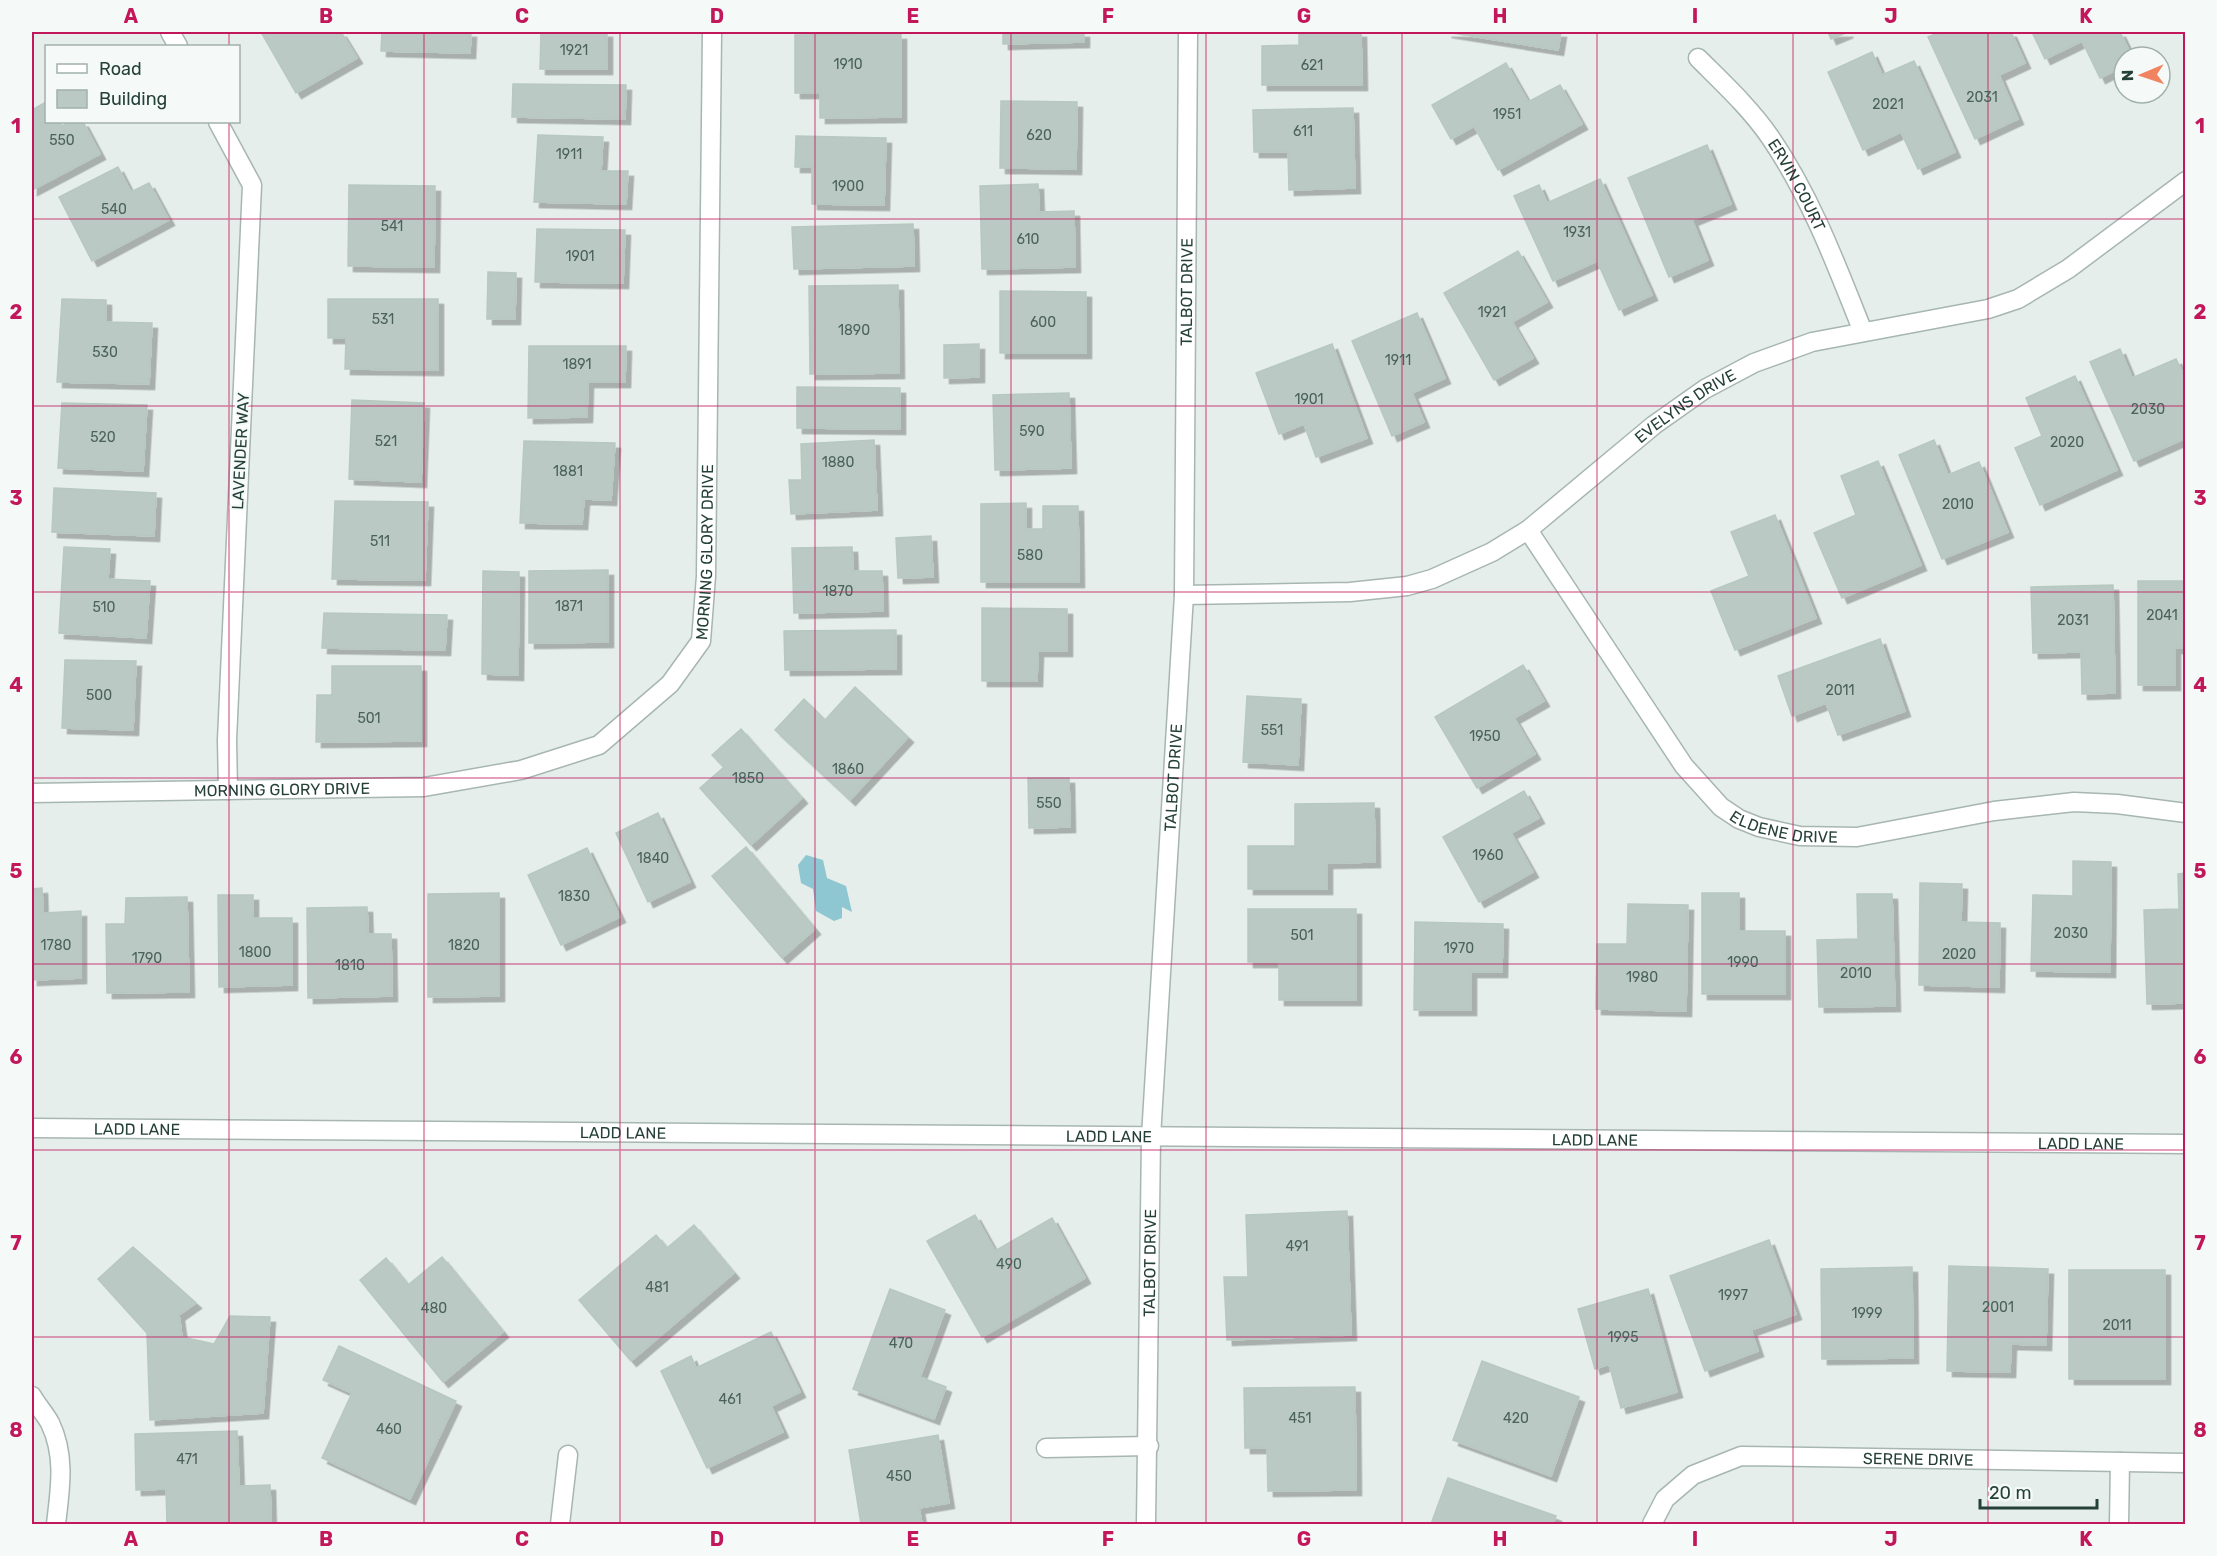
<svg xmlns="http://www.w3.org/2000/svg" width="2217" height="1556" viewBox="0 0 2217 1556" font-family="Rubik,sans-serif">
  <defs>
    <filter id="shadow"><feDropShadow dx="5.5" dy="5.5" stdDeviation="0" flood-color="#0004"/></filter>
  </defs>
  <rect width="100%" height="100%" fill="#e5eeea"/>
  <polygon fill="#8ec7d2" points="806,855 823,860 827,878 846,886 852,912 842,907 842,918 834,921 816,911 813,889 801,883 798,865"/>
  <g fill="#bac9c3" stroke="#b7c8c1" stroke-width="1.5" filter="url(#shadow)">
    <polygon points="261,32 341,32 357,58 296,93"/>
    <polygon points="382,32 471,32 470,53 381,51"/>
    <polygon points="541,32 607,32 607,69 540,69"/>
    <polygon points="1003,32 1084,32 1084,42 1003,44"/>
    <polygon points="1299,32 1361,32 1362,85 1262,85 1262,46 1299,45"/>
    <polygon points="1446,32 1561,32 1558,50"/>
    <polygon points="1828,32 1848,32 1831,39"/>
    <polygon points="1940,32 2011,32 2025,63 1999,75 2018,119 1975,139 1928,37"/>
    <polygon points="2032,32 2120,32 2132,57 2124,57 2124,66 2100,78 2082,41 2045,59"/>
    <polygon points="901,34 901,117 820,118 820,93 795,93 795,35"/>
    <polygon points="1872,52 1882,75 1914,61 1955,152 1918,169 1901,132 1863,150 1828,72"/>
    <polygon points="1506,63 1528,102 1560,85 1582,124 1498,170 1474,126 1451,139 1432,105"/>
    <polygon points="513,84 626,85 625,119 512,117"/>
    <polygon points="1001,101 1077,102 1076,169 1000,168"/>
    <polygon points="46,102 46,122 60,122 62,126 70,122 83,122 100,154 32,190 32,110"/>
    <polygon points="1353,108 1355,188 1289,190 1288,152 1254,152 1253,110"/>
    <polygon points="538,135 603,137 601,171 628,171 626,204 534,202"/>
    <polygon points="796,136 886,138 884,205 812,204 812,167 795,167"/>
    <polygon points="1707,145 1731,204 1692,220 1708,260 1669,277 1628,178"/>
    <polygon points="118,167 131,192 149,183 169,220 92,261 59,197"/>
    <polygon points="1600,179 1652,295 1619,310 1597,261 1553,281 1514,196 1539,185 1547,203"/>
    <polygon points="1038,184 1039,212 1074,211 1075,267 982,269 980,186"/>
    <polygon points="349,185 435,186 434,267 348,266"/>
    <polygon points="913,224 914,266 794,269 792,227"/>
    <polygon points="537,229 625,230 623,283 535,282"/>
    <polygon points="1518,251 1547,302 1512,322 1533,358 1494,380 1444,293"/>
    <polygon points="488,272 516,273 515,319 487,319"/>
    <polygon points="898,285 899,373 810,374 809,286"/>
    <polygon points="1000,291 1086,292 1086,353 1000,353"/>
    <polygon points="62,299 106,300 106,322 152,323 149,384 57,382"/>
    <polygon points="328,299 438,299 438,370 345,369 346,338 328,338"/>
    <polygon points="1417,313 1445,378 1412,393 1424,422 1392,436 1352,341"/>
    <polygon points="979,344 979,377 944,378 944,345"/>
    <polygon points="1332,344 1367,438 1316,457 1304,424 1279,434 1256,373"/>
    <polygon points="529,346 626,346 625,382 588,382 587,417 528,418"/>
    <polygon points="2120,349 2132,378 2176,359 2186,380 2186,438 2134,461 2090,362"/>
    <polygon points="2075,376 2117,470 2040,505 2015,448 2042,436 2026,398"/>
    <polygon points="797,387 900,388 900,429 797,428"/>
    <polygon points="1069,393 1071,468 995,470 993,395"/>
    <polygon points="352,400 424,403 421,482 349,479"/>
    <polygon points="62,403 147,405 143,471 58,468"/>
    <polygon points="874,440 877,510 791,514 789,480 802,480 801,444"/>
    <polygon points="1934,440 1948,475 1979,462 2008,532 1942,559 1899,455"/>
    <polygon points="524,441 615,443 611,500 584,499 582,524 520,523"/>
    <polygon points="1878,461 1921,565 1842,598 1814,533 1856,515 1841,476"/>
    <polygon points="54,488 156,493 154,536 52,532"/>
    <polygon points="335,501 428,502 425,580 332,579"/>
    <polygon points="1026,503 1026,529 1043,529 1043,506 1078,506 1079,582 981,582 981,504"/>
    <polygon points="1775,515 1816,618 1735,650 1711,591 1749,576 1731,532"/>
    <polygon points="931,536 933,577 898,578 896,538"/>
    <polygon points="64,547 110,549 108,579 150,581 146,638 59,633"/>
    <polygon points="852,547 853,571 882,571 883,611 794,613 792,548"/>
    <polygon points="608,570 608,642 529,643 529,571"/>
    <polygon points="483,571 519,572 518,675 482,674"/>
    <polygon points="2138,581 2186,581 2186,648 2175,648 2175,685 2138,685"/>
    <polygon points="2113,585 2115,693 2082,694 2081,652 2033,653 2031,587"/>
    <polygon points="982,608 1067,609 1067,651 1038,651 1037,681 982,681"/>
    <polygon points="324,613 447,615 445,650 322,648"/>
    <polygon points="896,630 896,669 785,670 784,631"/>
    <polygon points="1880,639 1905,711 1838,735 1826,703 1792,716 1778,676"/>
    <polygon points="65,660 136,661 133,730 62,728"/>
    <polygon points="1523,665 1544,701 1514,718 1535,754 1477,788 1435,717"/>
    <polygon points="332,666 421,666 421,741 316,742 317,695 332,695"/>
    <polygon points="855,687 908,737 850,800 775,730 804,699 825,720"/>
    <polygon points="1247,696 1301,699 1298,765 1243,762"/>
    <polygon points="741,729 802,798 751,845 700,788 724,767 712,755"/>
    <polygon points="1028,778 1069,778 1070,827 1029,828"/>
    <polygon points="1524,791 1539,818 1511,833 1533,872 1479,902 1443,837"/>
    <polygon points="1374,803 1375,862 1327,863 1327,889 1248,889 1248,846 1295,846 1295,804"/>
    <polygon points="658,813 690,882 648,902 616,833"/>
    <polygon points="746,847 815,929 782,958 712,876"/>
    <polygon points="587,848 620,917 561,945 528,875"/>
    <polygon points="2073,861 2111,862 2110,972 2031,971 2033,895 2073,896"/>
    <polygon points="2186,873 2186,1003 2147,1004 2144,910 2179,909 2178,874"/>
    <polygon points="1920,883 1962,884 1961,922 2000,923 1999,987 1919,985"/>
    <polygon points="42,888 43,913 81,911 81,978 32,980 32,889"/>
    <polygon points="499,893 499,996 428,997 428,894"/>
    <polygon points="1702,893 1739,893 1739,931 1785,931 1785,994 1702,994"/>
    <polygon points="1857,894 1892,894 1895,1006 1819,1007 1817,940 1858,939"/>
    <polygon points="218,895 253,895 253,918 292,918 292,985 219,987"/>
    <polygon points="187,897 189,992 107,993 106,924 125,924 126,898"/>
    <polygon points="1628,904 1688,905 1686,1011 1596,1009 1597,944 1627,944"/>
    <polygon points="367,907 368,934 391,934 392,996 308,998 307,908"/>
    <polygon points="1248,909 1356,909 1356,1000 1279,1000 1279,962 1248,962"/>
    <polygon points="1415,922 1503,924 1502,972 1471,972 1471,1010 1414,1010"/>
    <polygon points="1347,1211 1351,1335 1227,1340 1224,1277 1248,1277 1246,1215"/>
    <polygon points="975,1215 995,1251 1052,1218 1085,1278 982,1337 927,1241"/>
    <polygon points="694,1225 734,1273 631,1361 579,1300 656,1235 667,1248"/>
    <polygon points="1769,1240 1796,1314 1751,1330 1758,1351 1705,1371 1670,1276"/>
    <polygon points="133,1247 196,1303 179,1315 182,1337 214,1344 230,1316 270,1317 263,1413 150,1420 147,1333 98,1279"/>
    <polygon points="442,1257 503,1332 443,1382 360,1280 386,1258 408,1285"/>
    <polygon points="1949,1266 2048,1269 2046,1345 2011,1344 2010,1372 1947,1371"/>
    <polygon points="1912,1267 1913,1358 1822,1359 1821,1269"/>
    <rect x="2069" y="1270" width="96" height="109"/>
    <polygon points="890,1289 945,1310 920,1377 946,1387 934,1419 853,1389"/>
    <polygon points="1648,1289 1677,1392 1621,1408 1609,1364 1595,1369 1578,1309"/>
    <polygon points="771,1332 800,1392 771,1406 783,1432 707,1468 661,1371 691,1356 696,1368"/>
    <polygon points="339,1346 456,1401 410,1499 322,1458 352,1393 323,1380"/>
    <polygon points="1482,1361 1579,1397 1551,1476 1453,1440"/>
    <polygon points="1355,1387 1356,1490 1268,1491 1267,1448 1245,1448 1244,1388"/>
    <polygon points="237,1431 239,1486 270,1485 271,1524 167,1524 166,1489 136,1490 135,1434"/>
    <polygon points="938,1435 949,1503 919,1508 922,1524 861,1524 849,1450"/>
    <polygon points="1448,1478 1556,1516 1553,1524 1431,1524"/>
  </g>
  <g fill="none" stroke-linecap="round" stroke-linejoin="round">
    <defs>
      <g id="minor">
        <polyline points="170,32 178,46"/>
        <path id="s1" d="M1698 58C1723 83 1750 108 1770 137 1811 197 1836 264 1863 332"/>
        <polyline points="218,122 252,185 227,740 228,790"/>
        <path id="s2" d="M1528 530 1684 766 1721 807 1739 819 1759 827 1800 836 1857 837 1994 811 2074 802 2117 804 2186 813"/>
        <path id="s3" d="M1184 595 1350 592 1407 586 1432 579 1492 552 1528 530 1654 425 1705 389 1754 363 1812 342 1988 309 2018 299 2068 269 2186 181"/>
        <path id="s4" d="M32 793 424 787 521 770 599 745 670 684 701 641 706 576 712 32"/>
        <path id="s5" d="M32 1128 2186 1144"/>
        <path d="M32 1396C37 1405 45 1414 50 1423 66 1456 60 1490 56 1524"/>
        <polyline points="1046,1448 1149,1446"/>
        <polyline points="560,1524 568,1455"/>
        <path id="s6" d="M1146 1524 1151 1137 1184 595 1188 32"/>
        <path id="s7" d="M1652 1524 1665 1499 1693 1475 1741 1456 2186 1463"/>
        <polyline points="2119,1524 2120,1462"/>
      </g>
    </defs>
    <use href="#minor" stroke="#a7b6b1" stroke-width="21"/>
    <use href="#minor" stroke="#fff" stroke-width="18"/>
  </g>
  <path fill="none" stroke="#c2185b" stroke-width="1.5" stroke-opacity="0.55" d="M229 32V46M424 32V1524M620 32V1524M815 32V1524M1011 32V1524M1206 32V1524M1402 32V1524M1597 32V1524M1793 32V1524M1988 32V1524M229 122V1524M32 219H2186M32 406H2186M32 592H2186M32 778H2186M32 964H2186M32 1150H2186M32 1337H2186"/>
  <g text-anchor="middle" stroke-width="4.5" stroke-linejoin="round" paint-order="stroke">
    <g font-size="14" fill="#4a625b">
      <text x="574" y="55">1921</text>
      <text x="848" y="69">1910</text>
      <text x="1312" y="70">621</text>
      <text x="1982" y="102">2031</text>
      <text x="1888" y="109">2021</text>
      <text x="1507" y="119">1951</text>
      <text x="1303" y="136">611</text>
      <text x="1039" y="140">620</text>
      <text x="62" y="145">550</text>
      <text x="569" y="159">1911</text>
      <text x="848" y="191">1900</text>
      <text x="114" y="214">540</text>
      <text x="392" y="231">541</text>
      <text x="1577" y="237">1931</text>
      <text x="1028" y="244">610</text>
      <text x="580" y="261">1901</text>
      <text x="1492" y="317">1921</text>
      <text x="383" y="324">531</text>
      <text x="1043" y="327">600</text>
      <text x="854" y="335">1890</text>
      <text x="105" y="357">530</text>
      <text x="1398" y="365">1911</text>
      <text x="577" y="369">1891</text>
      <text x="1309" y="404">1901</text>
      <text x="2148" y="414">2030</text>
      <text x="1032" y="436">590</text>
      <text x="103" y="442">520</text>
      <text x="386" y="446">521</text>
      <text x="2067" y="447">2020</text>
      <text x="838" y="467">1880</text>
      <text x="568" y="476">1881</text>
      <text x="1958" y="509">2010</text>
      <text x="380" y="546">511</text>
      <text x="1030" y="560">580</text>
      <text x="838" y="596">1870</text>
      <text x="569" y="611">1871</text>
      <text x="104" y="612">510</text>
      <text x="2162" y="620">2041</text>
      <text x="2073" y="625">2031</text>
      <text x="1840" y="695">2011</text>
      <text x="99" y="700">500</text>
      <text x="369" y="723">501</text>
      <text x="1272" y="735">551</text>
      <text x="1485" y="741">1950</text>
      <text x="848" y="774">1860</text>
      <text x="748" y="783">1850</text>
      <text x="1049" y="808">550</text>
      <text x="1488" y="860">1960</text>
      <text x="653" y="863">1840</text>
      <text x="574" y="901">1830</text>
      <text x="2071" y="938">2030</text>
      <text x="1302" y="940">501</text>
      <text x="56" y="950">1780</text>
      <text x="464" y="950">1820</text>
      <text x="1459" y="953">1970</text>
      <text x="255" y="957">1800</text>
      <text x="1959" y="959">2020</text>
      <text x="147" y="963">1790</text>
      <text x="1743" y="967">1990</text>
      <text x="350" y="970">1810</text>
      <text x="1856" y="978">2010</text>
      <text x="1642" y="982">1980</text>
      <text x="1297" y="1251">491</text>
      <text x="1009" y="1269">490</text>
      <text x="657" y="1292">481</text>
      <text x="1733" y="1300">1997</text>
      <text x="1998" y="1312">2001</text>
      <text x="434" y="1313">480</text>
      <text x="1867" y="1318">1999</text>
      <text x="2117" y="1330">2011</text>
      <text x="1623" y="1342">1995</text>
      <text x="901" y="1348">470</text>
      <text x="730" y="1404">461</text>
      <text x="1300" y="1423">451</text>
      <text x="1516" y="1423">420</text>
      <text x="389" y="1434">460</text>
      <text x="187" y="1464">471</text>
      <text x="899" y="1481">450</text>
    </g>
    <g font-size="16" fill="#244038" stroke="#f5faf8">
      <text dy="6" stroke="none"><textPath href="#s1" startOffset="162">ERVIN COURT</textPath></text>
      <text dy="6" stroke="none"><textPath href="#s6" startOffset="1233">TALBOT DRIVE</textPath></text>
      <text dy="6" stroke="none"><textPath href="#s3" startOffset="558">EVELYNS DRIVE</textPath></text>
      <text transform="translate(240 451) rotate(-87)" y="6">LAVENDER WAY</text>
      <text dy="6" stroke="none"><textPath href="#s4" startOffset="808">MORNING GLORY DRIVE</textPath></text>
      <text dy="6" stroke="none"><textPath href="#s6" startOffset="747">TALBOT DRIVE</textPath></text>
      <text dy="6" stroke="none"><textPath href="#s4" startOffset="250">MORNING GLORY DRIVE</textPath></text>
      <text dy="6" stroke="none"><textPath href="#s2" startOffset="406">ELDENE DRIVE</textPath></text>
      <text dy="6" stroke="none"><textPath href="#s5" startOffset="105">LADD LANE</textPath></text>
      <text dy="6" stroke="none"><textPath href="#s5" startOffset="591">LADD LANE</textPath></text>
      <text dy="6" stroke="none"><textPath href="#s5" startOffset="1077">LADD LANE</textPath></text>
      <text dy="6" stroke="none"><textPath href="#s5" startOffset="1563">LADD LANE</textPath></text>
      <text dy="6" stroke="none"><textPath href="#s5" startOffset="2049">LADD LANE</textPath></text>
      <text dy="6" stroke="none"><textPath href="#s6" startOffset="261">TALBOT DRIVE</textPath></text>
      <text dy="6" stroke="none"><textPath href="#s7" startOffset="294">SERENE DRIVE</textPath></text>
    </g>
  </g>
  <rect width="2217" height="1556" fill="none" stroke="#f5faf8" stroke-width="66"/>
  <rect x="45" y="45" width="195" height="78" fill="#f5faf8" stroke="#a1b0ab" stroke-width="1.5"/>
  <rect x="57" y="64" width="30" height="9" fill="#ffffff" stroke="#a1b0ab" stroke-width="1.5"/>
  <text x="99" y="75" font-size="18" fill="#244038">Road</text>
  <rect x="57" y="90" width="30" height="18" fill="#bac9c3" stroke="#a1b0ab" stroke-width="1.5"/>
  <text x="99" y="105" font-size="18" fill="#244038">Building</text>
  <g transform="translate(2142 75) rotate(268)"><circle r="28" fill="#f5faf8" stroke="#a1b0ab" stroke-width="1.5"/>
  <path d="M0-4.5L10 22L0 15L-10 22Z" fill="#f18460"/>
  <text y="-9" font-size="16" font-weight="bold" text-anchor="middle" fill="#244038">N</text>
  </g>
  <path d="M1980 1499v9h117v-9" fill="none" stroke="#244038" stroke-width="3"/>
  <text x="1989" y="1499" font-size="18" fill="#244038" stroke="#f5faf8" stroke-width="4.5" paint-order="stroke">20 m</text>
  <rect x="33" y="33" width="2151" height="1490" fill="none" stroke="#c2185b" stroke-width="2"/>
  <g font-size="20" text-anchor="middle" font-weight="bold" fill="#c2185b">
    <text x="131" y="23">A</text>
    <text x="326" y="23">B</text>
    <text x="522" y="23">C</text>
    <text x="717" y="23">D</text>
    <text x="913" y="23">E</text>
    <text x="1108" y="23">F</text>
    <text x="1304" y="23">G</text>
    <text x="1500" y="23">H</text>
    <text x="1695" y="23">I</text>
    <text x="1891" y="23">J</text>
    <text x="2086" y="23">K</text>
    <text x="16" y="133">1</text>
    <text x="2200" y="133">1</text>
    <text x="16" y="319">2</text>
    <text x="2200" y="319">2</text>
    <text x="16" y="505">3</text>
    <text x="2200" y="505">3</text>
    <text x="16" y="692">4</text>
    <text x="2200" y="692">4</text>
    <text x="16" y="878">5</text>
    <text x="2200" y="878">5</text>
    <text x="16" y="1064">6</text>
    <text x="2200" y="1064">6</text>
    <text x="16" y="1250">7</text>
    <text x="2200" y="1250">7</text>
    <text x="16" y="1437">8</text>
    <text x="2200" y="1437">8</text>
    <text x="131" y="1546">A</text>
    <text x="326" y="1546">B</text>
    <text x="522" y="1546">C</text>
    <text x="717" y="1546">D</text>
    <text x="913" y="1546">E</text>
    <text x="1108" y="1546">F</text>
    <text x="1304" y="1546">G</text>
    <text x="1500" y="1546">H</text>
    <text x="1695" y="1546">I</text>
    <text x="1891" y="1546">J</text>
    <text x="2086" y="1546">K</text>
  </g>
</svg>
